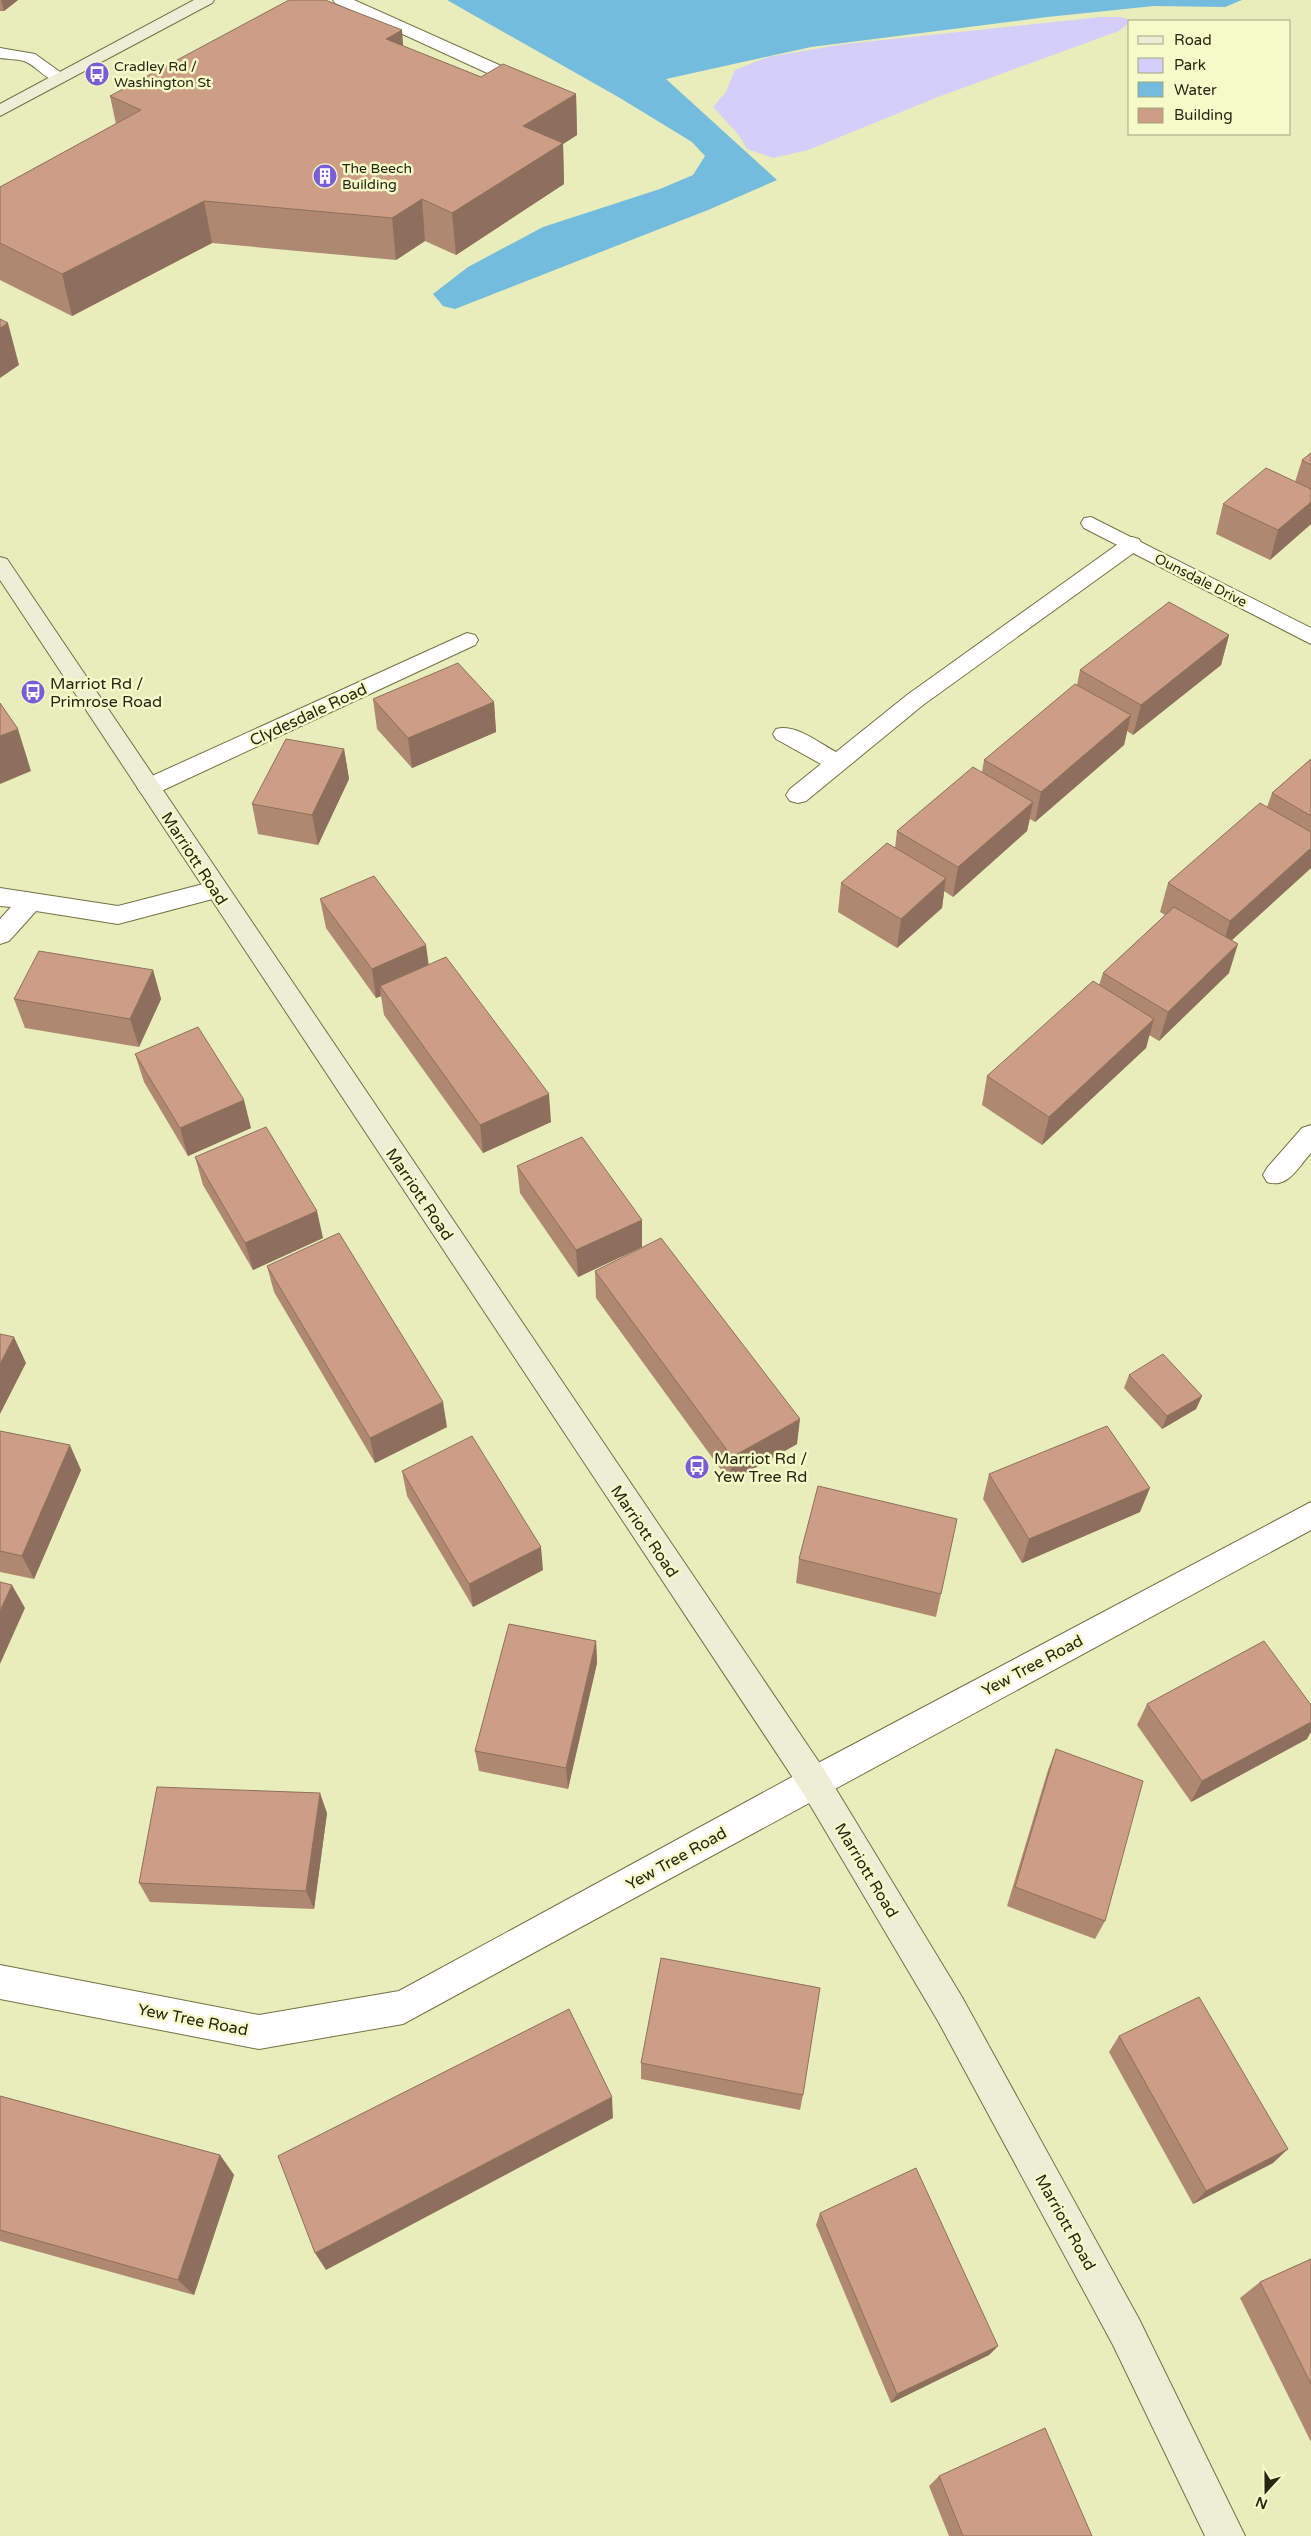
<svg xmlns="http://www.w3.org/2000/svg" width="1311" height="2536" viewBox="0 0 1311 2536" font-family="'Varela Round',sans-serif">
  <rect width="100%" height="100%" fill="#e9ecbb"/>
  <polygon fill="#d4cffa" points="1101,17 1122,17 1131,21 1119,31 938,97 808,150 773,158 747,149 738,134 713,107 726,92 735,70 768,57 845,44"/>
  <polygon fill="#73bcde" points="447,0 1242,0 1225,7 1154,6 1047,17 811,47 666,79 777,180 708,210 455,309 443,306 433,294 468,267 543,227 660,189 693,175 705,156 692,142 620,98"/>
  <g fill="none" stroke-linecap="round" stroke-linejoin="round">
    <defs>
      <g id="lane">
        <polygon points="333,0 354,0 508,69 510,73 502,78 496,77 335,3"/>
        <path d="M1132 537 1139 539 1142 544 1139 549 923 705 806 801 798 803 790 801 786 795 790 789 821 764 776 739 773 734 776 729C795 723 819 743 836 752L907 695 1125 539Z"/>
        <path d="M1311 1125V1153C1298 1167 1288 1189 1267 1182L1263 1175 1267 1168 1302 1128Z"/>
      </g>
      <g id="street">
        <path d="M0 48 35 54 67 77 65 81C48 85 38 66 24 61 16 59 7 59 0 58Z"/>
        <polygon points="1091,517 1311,628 1311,644 1084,528 1081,523 1084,518"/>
        <polygon points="467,633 475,635 478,640 475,645 157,793 149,795 141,793 137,787 141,781"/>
        <polygon points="215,881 224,884 227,890 224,896 118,924 36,911 9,941 0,944 0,919 11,907 0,906 0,888 118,906"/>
        <polygon points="1311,1502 1311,1530 403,2024 259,2049 0,1999 0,1965 259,2015 399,1991 803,1771"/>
      </g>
      <g id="secondary">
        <polygon points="194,0 214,0 212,3 0,116 0,104"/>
        <polygon points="0,557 7,559 825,1771 962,1997 1139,2319 1245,2536 1205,2536 1113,2345 938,2021 803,1793 0,580"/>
      </g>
    </defs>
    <use href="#lane" stroke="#717346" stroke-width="2"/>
    <use href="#street" stroke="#717346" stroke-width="2"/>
    <use href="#secondary" stroke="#717346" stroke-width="2"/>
    <use href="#lane" fill="#fff" fill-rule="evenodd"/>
    <use href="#street" fill="#fff" fill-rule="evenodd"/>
    <use href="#secondary" fill="#eeeed6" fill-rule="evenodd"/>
  </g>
  <g fill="#af8872">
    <polygon points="0,0 18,0 4,11 0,11"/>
    <polygon points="403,46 481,77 576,94 577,135 563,144 564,184 456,255 425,241 396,260 212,243 72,316 0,280 0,187 116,124 110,96"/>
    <polygon points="1311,453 1311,524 1270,560 1216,534 1223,504 1295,482 1302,460"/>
    <polygon points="1229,635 1221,665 1133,735 1127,731 1124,745 1035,822 1030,819 1027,831 953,897 944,891 942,908 897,948 838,912 841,883 895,848 897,831 982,772 984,760 1077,685 1080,670"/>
    <polygon points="373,699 494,702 496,732 412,768 377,729"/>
    <polygon points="344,749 349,779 318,845 258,834 252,804"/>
    <polygon points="1311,759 1311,868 1232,940 1229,973 1159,1041 1149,1035 1146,1048 1042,1145 982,1105 987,1076 1099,985 1103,973 1165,915 1160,912 1168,883 1267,807 1272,793"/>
    <polygon points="320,899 429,965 551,1122 483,1153 384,1015 381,996 376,998 326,928"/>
    <polygon points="153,970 161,999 139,1047 25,1028 14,999"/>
    <polygon points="135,1054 251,1128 188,1156 144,1082"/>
    <polygon points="195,1157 323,1238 253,1270 203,1185"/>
    <polygon points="517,1166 642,1220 642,1247 578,1277 520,1193"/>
    <polygon points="267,1266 447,1427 375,1463 274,1292"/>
    <polygon points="595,1271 797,1444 730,1482 596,1298"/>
    <polygon points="1129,1375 1202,1396 1196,1409 1162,1429 1124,1388"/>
    <polygon points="0,1431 81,1470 34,1579 0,1572"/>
    <polygon points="402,1471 543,1570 473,1607 407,1496"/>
    <polygon points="989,1474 1140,1512 1022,1563 983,1499"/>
    <polygon points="799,1559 941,1594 936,1617 796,1583"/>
    <polygon points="596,1641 597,1663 568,1789 479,1771 475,1751"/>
    <polygon points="1147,1704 1307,1739 1191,1802 1137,1725"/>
    <polygon points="1056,1749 1105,1921 1095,1939 1007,1906 1048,1770"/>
    <polygon points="327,1813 314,1909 150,1902 139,1883"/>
    <polygon points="1119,2036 1273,2163 1193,2204 1109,2052"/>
    <polygon points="641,2063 803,2095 800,2110 641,2079"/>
    <polygon points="0,2096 220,2155 234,2175 194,2295 0,2241"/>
    <polygon points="820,2213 998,2346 989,2355 891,2403 816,2225"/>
    <polygon points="1311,2259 1311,2442 1240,2298 1260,2282"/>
    <polygon points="939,2476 1092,2536 949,2536 929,2486"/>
  </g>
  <g fill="#8e6f5d">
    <polygon points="1,0 18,0 4,11"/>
    <polygon points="402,30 405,71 386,39"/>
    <polygon points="576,94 577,135 563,144 564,184 456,255 452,213 523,126"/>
    <polygon points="422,199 425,241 396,260 392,218"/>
    <polygon points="204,201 212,243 72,316 62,274"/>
    <polygon points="8,323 19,365 0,378 0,328"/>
    <polygon points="1311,502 1311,524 1270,560 1278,530"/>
    <polygon points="1229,635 1221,665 1133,735 1141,705"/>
    <polygon points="494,702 496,732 412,768 408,738"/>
    <polygon points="1131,715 1124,745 1035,822 1041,792"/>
    <polygon points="18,729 31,771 0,784 0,736"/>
    <polygon points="344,749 349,779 318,845 312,815"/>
    <polygon points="1033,802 1027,831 953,897 958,867"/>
    <polygon points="1311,848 1311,868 1221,950 1230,921"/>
    <polygon points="946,878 942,908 897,948 901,919"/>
    <polygon points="1238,944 1229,973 1159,1041 1168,1012"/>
    <polygon points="426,945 430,974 380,986 381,996 376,998 372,969"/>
    <polygon points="153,970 161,999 139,1047 130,1019"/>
    <polygon points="1154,1019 1146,1048 1042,1145 1049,1117"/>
    <polygon points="549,1094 551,1122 483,1153 480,1125"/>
    <polygon points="244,1100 251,1128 188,1156 180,1128"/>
    <polygon points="317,1211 323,1238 253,1270 245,1243"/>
    <polygon points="642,1220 642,1247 578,1277 576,1250"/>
    <polygon points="14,1337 26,1363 0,1414 0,1364"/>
    <polygon points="1202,1396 1196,1409 1162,1429 1167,1416"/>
    <polygon points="443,1402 447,1427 375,1463 370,1438"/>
    <polygon points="800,1419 797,1444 730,1482 732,1457"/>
    <polygon points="70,1445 81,1470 34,1579 22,1556"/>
    <polygon points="1150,1488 1140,1512 1022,1563 1029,1539"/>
    <polygon points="541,1547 543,1570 473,1607 469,1584"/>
    <polygon points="12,1585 25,1608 0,1664 0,1611"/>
    <polygon points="596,1641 597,1663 568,1789 566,1768"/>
    <polygon points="1311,1722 1311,1732 1307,1739 1191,1802 1202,1781"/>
    <polygon points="320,1793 327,1813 314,1909 306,1891"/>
    <polygon points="612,2097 613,2118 326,2270 315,2253"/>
    <polygon points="1288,2149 1273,2163 1193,2204 1206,2191"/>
    <polygon points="220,2155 234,2175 194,2295 178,2280"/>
    <polygon points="998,2346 989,2355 891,2403 897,2394"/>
  </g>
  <g fill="#cb9e85" stroke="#8e6f5d">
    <polygon points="289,0 325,0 402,30 386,39 481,77 503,64 576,94 523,126 563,143 452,213 422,199 392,218 204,201 62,274 0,243 0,187 141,110 110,96"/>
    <polygon points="0,319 8,323 0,328"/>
    <polygon points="1311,453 1311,465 1302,460"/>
    <polygon points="1266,468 1311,489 1311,502 1278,530 1223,504"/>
    <polygon points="1169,602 1229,635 1141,705 1080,670"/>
    <polygon points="458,663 494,702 408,738 373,699"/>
    <polygon points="1075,684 1131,715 1041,792 984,760"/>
    <polygon points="0,703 18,729 0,736"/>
    <polygon points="286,739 344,749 312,815 252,804"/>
    <polygon points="1311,759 1311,816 1272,793"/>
    <polygon points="973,767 1033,802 958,867 897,831"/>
    <polygon points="1260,803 1311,832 1311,848 1230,921 1168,883"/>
    <polygon points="887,843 946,878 901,919 841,883"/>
    <polygon points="374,876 426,945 372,969 320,899"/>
    <polygon points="1174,907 1238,944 1168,1012 1103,973"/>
    <polygon points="39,951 153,970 130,1019 14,999"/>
    <polygon points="446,957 549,1094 480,1125 380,986"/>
    <polygon points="1093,981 1154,1019 1049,1117 987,1076"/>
    <polygon points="198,1027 244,1100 180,1128 135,1054"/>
    <polygon points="266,1127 317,1211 245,1243 195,1157"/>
    <polygon points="582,1137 642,1220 576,1250 517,1166"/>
    <polygon points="339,1233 443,1402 370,1438 267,1266"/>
    <polygon points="661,1238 800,1419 732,1457 595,1271"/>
    <polygon points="0,1334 14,1337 0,1364"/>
    <polygon points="1163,1354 1202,1396 1167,1416 1129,1375"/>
    <polygon points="1107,1426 1150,1488 1029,1539 989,1474"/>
    <polygon points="0,1431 70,1445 22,1556 0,1551"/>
    <polygon points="472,1436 541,1547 469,1584 402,1471"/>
    <polygon points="818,1486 957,1519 941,1594 799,1559"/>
    <polygon points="0,1582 12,1585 0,1611"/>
    <polygon points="509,1624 596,1641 566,1768 475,1751"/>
    <polygon points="1264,1641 1311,1705 1311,1722 1202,1781 1147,1704"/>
    <polygon points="1056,1749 1143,1781 1105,1921 1015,1887"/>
    <polygon points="157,1787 320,1793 306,1891 139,1883"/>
    <polygon points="661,1958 820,1988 803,2095 641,2063"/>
    <polygon points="1199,1997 1288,2149 1206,2191 1119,2036"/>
    <polygon points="569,2009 612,2097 315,2253 278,2156"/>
    <polygon points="0,2096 220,2155 178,2280 0,2230"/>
    <polygon points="916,2168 998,2346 897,2394 820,2213"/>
    <polygon points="1311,2259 1311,2384 1260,2282"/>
    <polygon points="1045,2428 1092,2536 963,2536 939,2476"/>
  </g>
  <defs>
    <symbol id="bus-disc" viewBox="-11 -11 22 22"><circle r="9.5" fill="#795cd7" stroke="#f6f9c8"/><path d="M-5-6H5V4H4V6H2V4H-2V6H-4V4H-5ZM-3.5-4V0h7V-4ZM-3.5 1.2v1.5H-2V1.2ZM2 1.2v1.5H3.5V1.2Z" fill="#fff"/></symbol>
    <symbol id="building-disc" viewBox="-11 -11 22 22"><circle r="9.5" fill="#795cd7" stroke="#f6f9c8"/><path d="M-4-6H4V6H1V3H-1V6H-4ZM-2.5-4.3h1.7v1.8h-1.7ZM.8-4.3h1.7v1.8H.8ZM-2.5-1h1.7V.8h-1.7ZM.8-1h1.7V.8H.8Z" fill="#fff"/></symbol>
  </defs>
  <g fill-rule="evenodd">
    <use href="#bus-disc" x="83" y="60" width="28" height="28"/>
    <use href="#building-disc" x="311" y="162" width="28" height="28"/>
    <use href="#bus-disc" x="19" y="678" width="28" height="28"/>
    <use href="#bus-disc" x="683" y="1453" width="28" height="28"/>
  </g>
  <g text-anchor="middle" stroke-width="5" stroke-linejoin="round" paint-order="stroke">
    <g font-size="14" fill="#262614" stroke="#f6f9c8" text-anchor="start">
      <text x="114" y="71">Cradley Rd /<tspan x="114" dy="16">Washington St</tspan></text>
      <text x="342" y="173">The Beech<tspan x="342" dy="16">Building</tspan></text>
    </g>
    <g font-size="14" fill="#262614" stroke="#f6f9c8">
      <text transform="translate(1201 580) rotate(27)" y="5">Ounsdale Drive</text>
    </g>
    <g font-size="16" fill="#262614" stroke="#f6f9c8" text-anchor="start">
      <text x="50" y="689">Marriot Rd /<tspan x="50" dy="18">Primrose Road</tspan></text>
      <text x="714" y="1464">Marriot Rd /<tspan x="714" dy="18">Yew Tree Rd</tspan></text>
    </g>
    <g font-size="16" fill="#262614" stroke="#f6f9c8">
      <text transform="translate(308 714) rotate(-25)" y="6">Clydesdale Road</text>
      <text transform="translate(195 858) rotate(57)" y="6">Marriott Road</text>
      <text transform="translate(420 1194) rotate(56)" y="6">Marriott Road</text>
      <text transform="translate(645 1531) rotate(56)" y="6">Marriott Road</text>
      <text transform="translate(1032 1665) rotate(-28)" y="6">Yew Tree Road</text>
      <text transform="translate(676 1858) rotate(-29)" y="6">Yew Tree Road</text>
      <text transform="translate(867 1870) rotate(59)" y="6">Marriott Road</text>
      <text transform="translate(193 2019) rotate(11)" y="6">Yew Tree Road</text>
      <text transform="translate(1066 2222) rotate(61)" y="6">Marriott Road</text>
    </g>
  </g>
  <rect x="1128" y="20" width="162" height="115" fill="#f6f9c8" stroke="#a3a580"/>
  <rect x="1138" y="36" width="25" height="8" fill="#eeeed6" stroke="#a3a580"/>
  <text x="1174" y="45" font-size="15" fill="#262614">Road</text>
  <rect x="1138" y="58" width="25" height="15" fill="#d4cffa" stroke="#a3a580"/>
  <text x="1174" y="70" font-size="15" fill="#262614">Park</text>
  <rect x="1138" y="82" width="25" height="15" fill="#73bcde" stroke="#a3a580"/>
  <text x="1174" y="95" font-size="15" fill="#262614">Water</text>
  <rect x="1138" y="108" width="25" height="15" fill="#cb9e85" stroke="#a3a580"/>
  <text x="1174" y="120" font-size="15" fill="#262614">Building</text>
  <g transform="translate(1266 2491) rotate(201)" stroke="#f6f9c8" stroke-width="4" paint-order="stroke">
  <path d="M0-4L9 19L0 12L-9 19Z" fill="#262614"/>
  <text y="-8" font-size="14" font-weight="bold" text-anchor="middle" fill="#262614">N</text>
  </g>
</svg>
